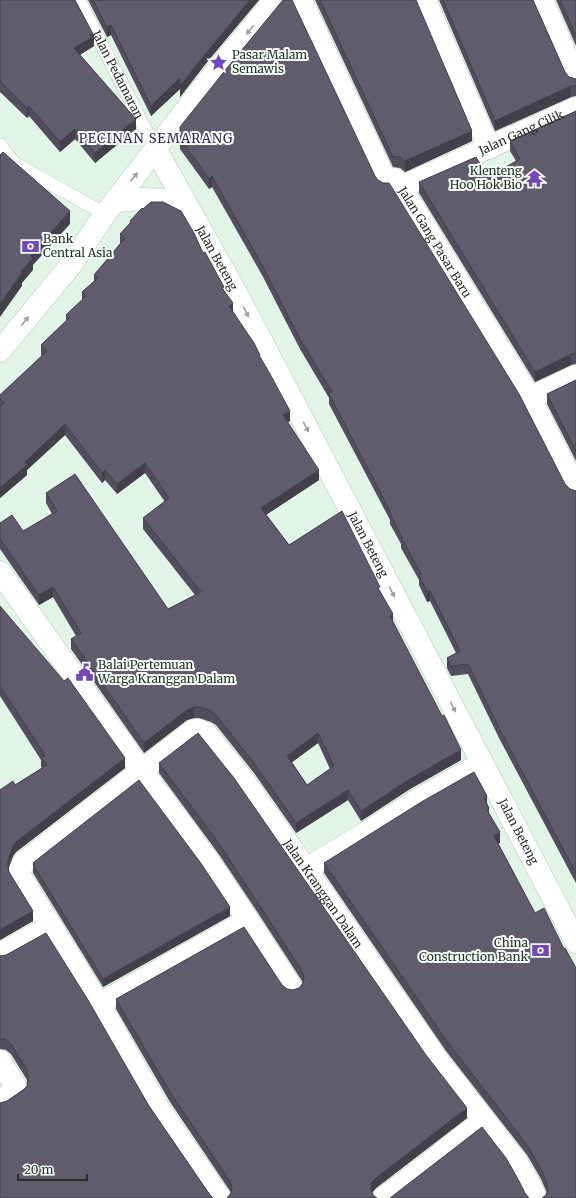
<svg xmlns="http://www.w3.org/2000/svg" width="576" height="1198" viewBox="0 0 576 1198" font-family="Merriweather,serif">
  <rect width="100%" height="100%" fill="#e1f5e6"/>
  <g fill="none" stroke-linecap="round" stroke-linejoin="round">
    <defs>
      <g id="lane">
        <path id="s1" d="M79 0 156 150"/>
        <polyline points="0,145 14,163 105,214"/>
      </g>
      <g id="street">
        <path id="s2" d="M301 0 386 181 395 179 407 197 530 398 576 489"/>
        <polyline points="425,0 489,148"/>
        <polyline points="542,0 576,77"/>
        <path id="s3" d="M401 187 576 108"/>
        <polyline points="530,398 576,376"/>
        <polyline points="0,572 142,771 210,863 248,920 292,988"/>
        <polyline points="306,869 367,832 417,800 482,763"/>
        <polyline points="0,954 51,926"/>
        <polyline points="99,1004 248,920"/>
        <polyline points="0,1061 16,1087 16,1090 0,1101"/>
        <path id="s4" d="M220 1198 159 1109 99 1004 20 876V870L24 862 194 730H199L206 733 244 781 306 869 436 1058 516 1161 530 1185 536 1198"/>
        <polyline points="383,1198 411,1177 484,1120"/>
      </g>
      <g id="secondary">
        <path id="s5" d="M156 150 238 296 576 942"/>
        <polyline points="116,201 142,199 166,200 188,210"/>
        <polyline points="0,351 70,266 105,214 217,70 275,0"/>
      </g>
    </defs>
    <use href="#lane" stroke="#b2c6b7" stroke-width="14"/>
    <use href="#street" stroke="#b2c6b7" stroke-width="23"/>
    <use href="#secondary" stroke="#b2c6b7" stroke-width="23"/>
    <use href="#lane" stroke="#fff" stroke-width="13"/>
    <use href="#street" stroke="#fff" stroke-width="22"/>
    <use href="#secondary" stroke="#fff" stroke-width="22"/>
  </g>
  <g fill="#534e5e" fill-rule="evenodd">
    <polygon points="0,0 94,46 80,55 136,129 95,163 75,139 60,152 29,116 27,118 0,92"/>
    <polygon points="88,0 259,0 207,62 180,97 180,89 151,116 111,35 107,37"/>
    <polygon points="315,0 416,0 472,141 405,172 400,168 393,167"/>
    <polygon points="439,0 533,0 565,72 569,77 576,79 576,96 571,97 495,131"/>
    <polygon points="556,0 576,0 576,46"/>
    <polygon points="576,111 576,364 571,365 535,382 419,193 419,182 488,177 516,161 510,151 510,141"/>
    <polygon points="180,127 375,176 565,484 570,489 576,491 576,883 570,872 499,738 468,674 451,676 447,668 447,658 456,653 430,601 427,602 419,585 419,580 401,548 401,544 390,524 390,520 329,404 329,398 300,349 262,275 212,187 209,189 180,149"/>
    <path d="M130 221 203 253 224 290 233 313 260 358 290 421 288 422 319 480 266 515 289 545 380 591 393 623 461 760 410 789 361 821 348 800 296 833 254 773 216 725 211 722 199 718H194L187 720 144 753 71 649V639L76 636 53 597 39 605 0 549V523L23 531 52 514 46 503V493L168 609 195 595 143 529V518L165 502 145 473 117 494 105 480 102 483 65 435 27 470V475L0 498V395L42 356 41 355V345L66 321V315L82 300V292L94 281V275L120 244V234L130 224ZM318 743 330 769 307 785 292 762Z"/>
    <polygon points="576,380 576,461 547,404 547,394"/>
    <polygon points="0,606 125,768 16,852 13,856 8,868 9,872 33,921 0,940 0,790 15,785 42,768 41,767 41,760 0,696"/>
    <polygon points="159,763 467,1118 376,1188 372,1193 373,1195 231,1193 230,1191 170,1102 116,1009 116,999 282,985 287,989 293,990 299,988 303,983 302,981 258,913 220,856 159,773"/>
    <polygon points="487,803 489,814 500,843 498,843 535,913 564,949 576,1198 546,1195 547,1193 541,1179 527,1155 446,1051 324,873 324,863"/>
    <polygon points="33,864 230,916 103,987 33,873"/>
    <polygon points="0,956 149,1106 210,1195 7,1101 23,1090 27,1086 27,1080 11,1054 6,1050 0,1049"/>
  </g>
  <g fill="#43404c">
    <polygon points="250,0 259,0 207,62 180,97 180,89 151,116 151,106 180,78 207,52"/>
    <polygon points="111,25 111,35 107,37 107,27"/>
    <polygon points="94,36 94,46 74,58 74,48"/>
    <polygon points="571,86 571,97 495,131 495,121"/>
    <polygon points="29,106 29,116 27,118 27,108"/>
    <polygon points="136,119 136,129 95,163 95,153"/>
    <polygon points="75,129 75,139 60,152 60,142"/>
    <polygon points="472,131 472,141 405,172 405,161"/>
    <polygon points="212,176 212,187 209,189 209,179"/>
    <polygon points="70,211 70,224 33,265 33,270 22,283 22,286 0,317 0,304 21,272 30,256"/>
    <polygon points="233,303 233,314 229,306"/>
    <polygon points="571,354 571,365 535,382 535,372"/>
    <polygon points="290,411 290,421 283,425 283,415"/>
    <polygon points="65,424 65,435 27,470 27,475 0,498 0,488 25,462"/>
    <polygon points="145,463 145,473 117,494 117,484"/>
    <polygon points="105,470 105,480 102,483 102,473"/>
    <polygon points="319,470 319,480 261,518 261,508"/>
    <polygon points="53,587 53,597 39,605 39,595"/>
    <polygon points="430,591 430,601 427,602 427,592"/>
    <polygon points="393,614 393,624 390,616"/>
    <polygon points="194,707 194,718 187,720 144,753 144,743 187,710"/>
    <polygon points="318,733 318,743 287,766 287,756"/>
    <polygon points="461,750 461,760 410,789 361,821 361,811 410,779"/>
    <polygon points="125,758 125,768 16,852 13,856 8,870 8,860 13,846 16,842"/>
    <polygon points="348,790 348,800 296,833 296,823"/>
    <polygon points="487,796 487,806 484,798"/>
    <polygon points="489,808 489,818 487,810"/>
    <polygon points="500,832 500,843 494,846 494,836"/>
    <polygon points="230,907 230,916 103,987 103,979"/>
    <polygon points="33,911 33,921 0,940 0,930"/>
    <polygon points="467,1108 467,1118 376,1188 371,1193 371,1183 376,1178"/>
  </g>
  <g fill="#605b6d" stroke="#43404c" fill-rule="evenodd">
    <polygon points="0,0 75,0 94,36 74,48 136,119 95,153 75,129 60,142 29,106 27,108 0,81"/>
    <polygon points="93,0 250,0 207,52 180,86 180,78 151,106 111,25 107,27"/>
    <polygon points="283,0 292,0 375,176 378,180 383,183 389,183 396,194 519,394 565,484 570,489 576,491 576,873 570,862 499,728 468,664 451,666 447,658 460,651 430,591 427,592 419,575 421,574 401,537 402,537 390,513 391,513 329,394 332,392 300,339 262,265 212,176 209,179 180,138 180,127 227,68"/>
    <polygon points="320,0 416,0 472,131 405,161 400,157 393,157"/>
    <polygon points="443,0 533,0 565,72 569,77 576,79 576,86 571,86 495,121"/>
    <polygon points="560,0 576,0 576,36"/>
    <polygon points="576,111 576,353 571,354 535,372 419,182 476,157 488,177 520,159 510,141"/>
    <polygon points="3,152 70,211 30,256 33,258 21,272 22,273 0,304 0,155"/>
    <path d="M151 202H163L181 211 194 233 203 253 205 252 224 287 222 288 233 303 229 306 254 343 260 355H259L270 374 290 411 283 415 319 470 261 508 289 545 342 511 380 587 378 588 393 614 390 616 442 716 444 715 461 750 410 779 361 811 348 790 296 823 254 763 216 715 211 711 199 707H194L187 710 144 743 71 639 81 633 53 587 39 595 0 539V523L12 515 23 531 57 511 46 493 75 474 168 609 201 592 143 518 169 498 145 463 117 484 105 470 102 473 65 424 25 462 27 465 0 488V406L4 403 0 399V395L47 351 41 345 69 318 66 315 86 296 82 292 98 278 94 275 125 238 120 234 131 222 130 221 142 208 143 209ZM318 733 334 766 307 785 287 756Z"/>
    <polygon points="576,380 576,451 547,394"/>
    <polygon points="0,606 64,681 68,678 125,758 16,842 13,846 8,860 8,866 9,872 33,911 0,930 0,790 13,781 15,785 47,765 41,757 45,755 0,686"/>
    <polygon points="198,733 234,778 426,1055 467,1108 376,1178 371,1183 371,1189 373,1195 377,1198 227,1198 231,1193 232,1187 230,1181 170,1092 116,999 244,927 282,985 287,989 293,990 299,988 303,983 304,977 302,971 258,903 220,845 159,763"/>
    <polygon points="474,772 487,796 484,798 489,808 487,810 500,832 494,836 535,913 544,908 564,949 565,948 576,968 576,1198 542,1198 546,1195 548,1189 547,1183 541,1169 527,1145 446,1040 324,863 423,801"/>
    <polygon points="139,780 200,862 230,907 103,979 33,864 34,862"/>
    <polygon points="46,933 88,1000 149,1106 210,1195 213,1198 0,1198 0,1103 7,1101 23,1090 27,1086 28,1077 27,1070 11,1044 6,1040 0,1039 0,956 6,955"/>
    <polygon points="482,1127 506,1158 519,1181 525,1193 529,1198 390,1198"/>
  </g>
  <defs><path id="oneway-solid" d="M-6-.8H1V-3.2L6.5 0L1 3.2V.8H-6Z"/></defs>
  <g fill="#9ea19f">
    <use href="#oneway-solid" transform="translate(250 30) rotate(129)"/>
    <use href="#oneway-solid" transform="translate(134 177) rotate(-52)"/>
    <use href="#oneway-solid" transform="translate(246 312) rotate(62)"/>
    <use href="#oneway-solid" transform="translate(25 321) rotate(-51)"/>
    <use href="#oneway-solid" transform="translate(306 427) rotate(62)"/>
    <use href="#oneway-solid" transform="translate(392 592) rotate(62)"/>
    <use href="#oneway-solid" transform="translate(453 707) rotate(62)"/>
  </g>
  <defs>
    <symbol id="sight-bare" viewBox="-9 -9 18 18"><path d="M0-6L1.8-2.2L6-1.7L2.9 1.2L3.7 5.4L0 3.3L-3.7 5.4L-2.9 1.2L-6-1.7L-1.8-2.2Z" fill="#7546be" stroke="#f6fff8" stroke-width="2.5" paint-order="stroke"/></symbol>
    <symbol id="temple-bare" viewBox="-9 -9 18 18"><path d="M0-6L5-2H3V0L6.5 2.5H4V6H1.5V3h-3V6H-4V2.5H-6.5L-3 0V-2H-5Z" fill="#7546be" stroke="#f6fff8" stroke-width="2.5" paint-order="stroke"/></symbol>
    <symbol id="bank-bare" viewBox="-9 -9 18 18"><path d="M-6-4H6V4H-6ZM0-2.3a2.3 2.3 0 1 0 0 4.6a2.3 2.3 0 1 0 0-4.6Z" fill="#7546be" stroke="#f6fff8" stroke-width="2.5" paint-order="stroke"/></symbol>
    <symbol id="civic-bare" viewBox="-9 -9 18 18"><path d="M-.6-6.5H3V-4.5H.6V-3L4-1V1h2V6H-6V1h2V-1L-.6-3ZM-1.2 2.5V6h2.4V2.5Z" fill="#7546be" stroke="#f6fff8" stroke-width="2.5" paint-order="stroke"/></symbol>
  </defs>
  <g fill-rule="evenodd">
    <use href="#sight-bare" x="206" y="50" width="25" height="25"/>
    <use href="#temple-bare" x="522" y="166" width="25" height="25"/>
    <use href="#bank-bare" x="18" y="234" width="25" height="25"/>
    <use href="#civic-bare" x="72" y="660" width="25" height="25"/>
    <use href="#bank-bare" x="528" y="938" width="25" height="25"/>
  </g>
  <g text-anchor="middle" stroke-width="4" stroke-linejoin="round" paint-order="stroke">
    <g font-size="12" fill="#282f2a" stroke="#f6fff8" text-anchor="start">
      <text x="232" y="59">Pasar Malam<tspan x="232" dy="14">Semawis</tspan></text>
      <text x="522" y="175" text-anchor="end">Klenteng<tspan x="522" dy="14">Hoo Hok Bio</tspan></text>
      <text x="43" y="243">Bank<tspan x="43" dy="14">Central Asia</tspan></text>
      <text x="98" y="669">Balai Pertemuan<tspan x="98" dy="14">Warga Kranggan Dalam</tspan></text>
      <text x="528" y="947" text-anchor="end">China<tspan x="528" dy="14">Construction Bank</tspan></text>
    </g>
    <g font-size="12" fill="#282f2a" stroke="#f6fff8">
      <text dy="4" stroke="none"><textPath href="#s1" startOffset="84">Jalan Pedamaran</textPath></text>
      <text dy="4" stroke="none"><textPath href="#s3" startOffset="132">Jalan Gang Cilik</textPath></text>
      <text dy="4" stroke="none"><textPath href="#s2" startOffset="284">Jalan Gang Pasar Baru</textPath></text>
      <text dy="4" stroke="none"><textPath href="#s5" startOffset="124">Jalan Beteng</textPath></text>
      <text dy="4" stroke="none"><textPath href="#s5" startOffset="448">Jalan Beteng</textPath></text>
      <text dy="4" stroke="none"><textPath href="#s5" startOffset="772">Jalan Beteng</textPath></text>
      <text dy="4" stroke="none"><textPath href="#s4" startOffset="821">Jalan Kranggan Dalam</textPath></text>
    </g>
    <g font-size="13" letter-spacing="1" fill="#351f59" stroke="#f6fff8">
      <text x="156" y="143">PECINAN SEMARANG</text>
    </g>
  </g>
  <path d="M18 1174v6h69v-6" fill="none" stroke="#282f2a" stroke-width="2"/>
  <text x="24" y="1174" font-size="12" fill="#282f2a" stroke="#f6fff8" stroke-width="3" paint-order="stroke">20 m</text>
</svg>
